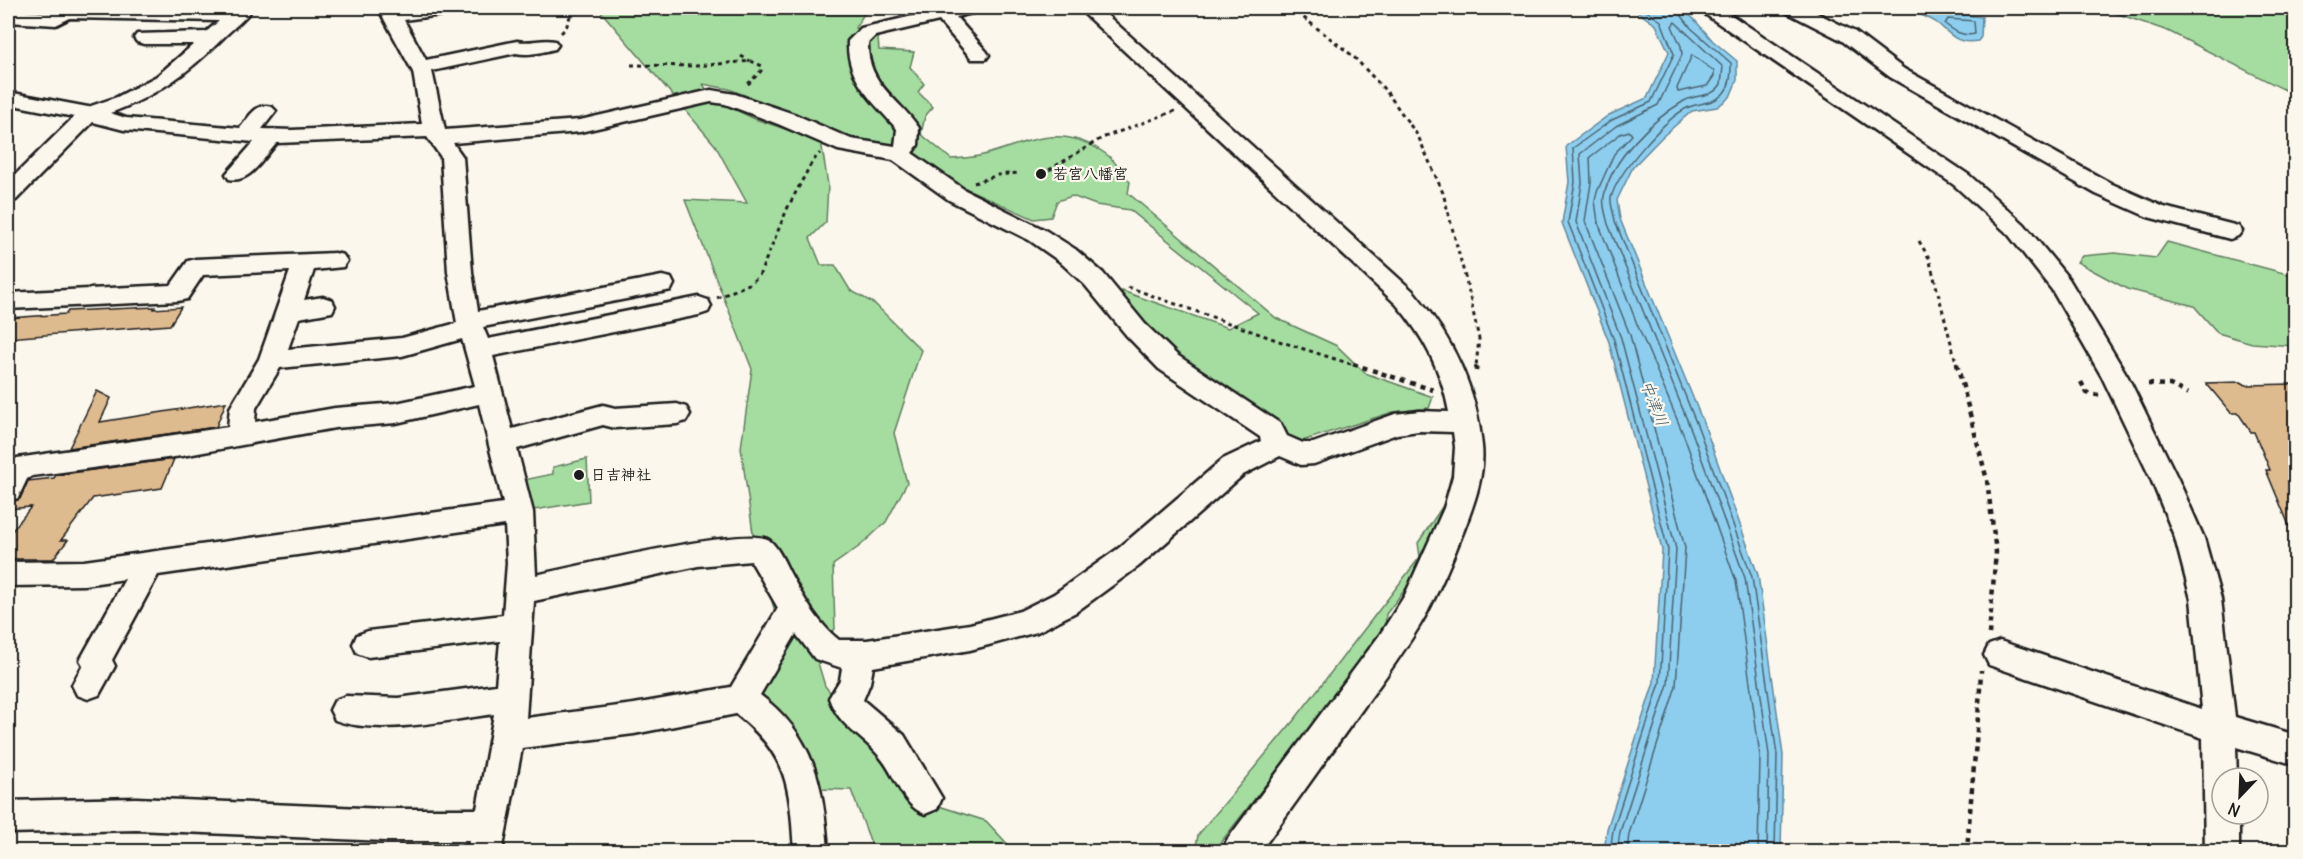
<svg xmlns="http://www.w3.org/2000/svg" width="2303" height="859" viewBox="0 0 2303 859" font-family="Delius,'Klee One',sans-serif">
  <rect width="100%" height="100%" fill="#fbf7ec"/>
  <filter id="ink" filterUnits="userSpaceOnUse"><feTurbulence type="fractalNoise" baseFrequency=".0167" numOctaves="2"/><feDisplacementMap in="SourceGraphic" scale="12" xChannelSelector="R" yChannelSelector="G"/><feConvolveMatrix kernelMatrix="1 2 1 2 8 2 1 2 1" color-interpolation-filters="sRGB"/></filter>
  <g filter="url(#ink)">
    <g fill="#a5dda1" stroke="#607c5e" stroke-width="1.5">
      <path d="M598 8H855L864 14 855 28 878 39 879 50 914 52 910 67 924 84 918 92 933 107 925 116 921 134 951 159C962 158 973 158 983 155 1030 142 1060 122 1106 154 1115 160 1122 173 1130 182L1128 193 1276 318 1337 346 1365 373 1433 397 1429 408 1393 412 1302 441 1286 435 1281 424 1178 356 1124 302 1122 291 1228 328 1258 313 1130 210 1096 205 1072 196 1057 201 1051 217 1034 219 945 179 897 145 853 138 729 89 703 84 712 99 755 119 821 141 828 185 826 222 810 238 821 265H835L850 290 875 304 921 350 894 433 907 483 886 522 860 546 833 565 835 629 814 650 825 686 917 799 986 821 1014 851H874L851 790 818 789 755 690 775 612 753 533 741 448 752 369 685 200 747 203 715 145Z"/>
      <polygon points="2101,8 2295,8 2295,95 2168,31"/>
      <polygon points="2167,242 2295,276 2295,346 2252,343 2218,333 2194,306 2127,289 2077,262 2082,256 2115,253 2156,258"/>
      <polygon points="587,459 589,501 528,511 524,480 553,474 553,467"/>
      <polygon points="1444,504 1448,511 1424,565 1386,614 1385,632 1214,851 1195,852 1198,835 1295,719 1420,557 1418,543"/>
    </g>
    <g fill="#8dceef" stroke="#60879b" stroke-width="1.5">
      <polygon points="1632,8 1679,8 1693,18 1713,41 1737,61 1737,80 1730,97 1717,107 1692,111 1662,137 1633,167 1617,200 1620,219 1705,427 1758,575 1783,755 1781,851 1604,851 1607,829 1654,682 1662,550 1609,342 1562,223 1569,182 1566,146 1609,115 1647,98 1669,52 1656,25"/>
      <path d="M1902 8H1936L1949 13 1982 17 1981 37 1978 41C1956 45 1951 34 1937 23 1927 16 1912 12 1902 8Z"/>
    </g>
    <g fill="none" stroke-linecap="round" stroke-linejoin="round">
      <g stroke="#496370" stroke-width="1.5">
        <path d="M1676 8 1691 28 1731 63C1731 74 1731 85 1723 94 1714 104 1701 102 1689 107 1666 117 1617 173 1611 198 1610 204 1614 214 1615 221L1699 430 1752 577 1777 755 1775 852"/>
        <path d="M1948 19 1974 21 1975 34C1963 37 1954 31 1945 24Z"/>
        <polygon points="1692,55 1714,71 1714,76 1707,86 1678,92 1677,88"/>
        <polyline points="1610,852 1613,830 1660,683 1668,550 1614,340 1568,222 1575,182 1573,148 1612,120 1651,102 1674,54 1661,21 1642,8"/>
        <path d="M1617 852 1620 832 1668 684 1676 549 1621 338 1576 222 1582 183 1580 154 1616 126 1658 105 1682 55 1681 46 1672 26 1675 22 1723 67 1721 84C1712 99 1697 93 1684 101 1652 120 1612 158 1604 196 1602 205 1606 215 1608 224L1692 432 1745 578 1769 755 1767 852"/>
        <polyline points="1627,852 1629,834 1676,686 1685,548 1630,335 1585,221 1591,183 1590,157 1620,134 1629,131 1632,135 1614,154 1597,192 1595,201 1598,222 1637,324 1684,436 1736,581 1760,756 1758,852"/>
      </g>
    </g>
    <g fill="#deba8f" stroke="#1c1c1c" stroke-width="1.5">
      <polygon points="155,307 154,309 181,307 170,325 8,338 8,318 66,314 68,311"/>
      <polygon points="2241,382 2246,385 2295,384 2295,540 2266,470 2270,470 2254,432 2251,432 2238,413 2231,413 2206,383"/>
      <polygon points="97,391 111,398 100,422 226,402 216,427 69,448"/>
      <polygon points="174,459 162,488 93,498 61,540 68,540 53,559 8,559 8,536 31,507 8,509 8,506 9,503 20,499 28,481 54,478 56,475"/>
    </g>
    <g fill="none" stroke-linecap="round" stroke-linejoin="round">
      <defs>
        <g id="minor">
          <path d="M60 8H253C245 19 233 28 223 38 188 73 157 96 110 113L126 118 240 128C250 116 256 102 272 107L276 111 262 129 292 130 422 124 413 72 378 8H458L456 12 449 14 404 20 426 60 517 41C530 44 542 38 555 41L558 45 555 49C543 52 528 56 516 53L432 71 445 130 580 120 711 90 735 94 794 114 851 139 895 146 897 129C874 102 846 80 848 41L861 28 947 8H978L976 12 956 17 986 51 989 55 986 59H972L939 21 875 36 868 43C867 85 898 97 919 128L918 145 912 153 965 190 1045 230 1075 249 1103 273 1145 324 1177 355 1281 424 1287 436 1303 443H1313L1395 414 1419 411 1449 412C1441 369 1424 337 1396 304L1078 8H1099L1414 292C1452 337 1477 388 1482 446 1485 475 1474 504 1464 530 1453 558 1441 586 1427 613 1408 647 1384 679 1361 711 1327 758 1294 805 1260 852H1222L1227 840 1379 636 1405 595 1444 508 1453 476 1455 447 1453 432 1419 431 1397 434 1314 464 1301 465 1280 456 1243 475 1139 566 1076 612 1037 632 970 650 873 667 870 683 863 700 904 735 942 798 937 809 925 814C901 805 896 775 880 757 862 735 839 727 829 698L840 680 842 668 815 659 796 634 760 695C815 736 824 787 828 852H794C790 789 789 755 736 714L634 734 522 748 502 852H467L469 841H385L136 830 8 833V801L136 798 385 809H477L494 714C449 720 377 736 335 720L330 710 335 700 346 696 398 698 496 685 500 641 368 657 357 653 353 644 357 635 368 631 503 615 507 563 505 525 158 575 112 660 115 666 99 695 88 699 77 695 72 685 83 665 80 660 125 579 84 585 8 586V562L84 561 503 503 479 404 396 423 335 428 182 456 32 476 27 479 18 498 8 501V464L17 458 228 427 230 408 259 359 290 271 203 275 187 299 178 301 8 309V293L171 285 188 261 196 259 335 253 343 255 347 261 343 267 314 270 304 300 323 297 332 300 335 306 332 312 299 318 288 349 402 338 457 323 448 272 441 157 427 137 277 143C264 157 250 184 229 179L226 174 254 142 124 130 93 122 16 200 8 202V182L74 117 8 104V92L88 107 117 97 157 76 194 44H144L137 42 134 38 137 34 206 32 219 21 70 18 56 25 8 22V10L52 13ZM711 102 725 104 778 124 838 150 893 160 949 200 1029 240 1059 261 1085 285 1127 336 1159 369 1260 437 1261 441 1223 459 1119 548 1054 594 1020 611 970 624 867 640H839C819 625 803 597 791 575 785 564 779 548 769 540 748 525 570 568 536 575L533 512 517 449 603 425 615 428 677 424 686 421 690 414 686 407 677 404 615 408 603 405 512 429 493 356 699 315 708 312 711 306 708 300 699 297 488 339 483 327 662 292 671 290 674 284 671 278 662 276 478 311 472 272 463 157 453 143 580 132ZM462 339 475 386 396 403 335 408 255 422 256 408 280 368 402 356ZM751 561 778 608 731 687 634 704 526 718 534 601 698 566Z"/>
          <polygon points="1700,8 1721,8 1969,175 2024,224 2069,279 2128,377 2178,479 2204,538 2221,599 2235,717 2296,735 2296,765 2236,747 2237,778 2222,778 2222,814 2239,814 2239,852 2205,852 2203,738 1989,665 1984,655 1989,645 2000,641 2202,709 2191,599 2175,538 2151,479 2102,377 2052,290 2008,234 1954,185 1702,12"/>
          <polygon points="1783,8 1807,8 1855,32 1904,69 2112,184 2164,207 2238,226 2242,231 2238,236 2230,239 2148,217 2096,194 1890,77 1841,40 1786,12"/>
        </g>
      </defs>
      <use href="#minor" stroke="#1c1c1c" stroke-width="5"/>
      <g stroke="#1c1c1c" stroke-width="3" stroke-dasharray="4 4" stroke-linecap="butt">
        <polyline points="1291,8 1353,56 1386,91 1418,136 1443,193 1468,288 1479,339 1476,366"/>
        <polyline points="561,33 566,28 573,8"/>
        <polyline points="741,56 750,61"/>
        <polyline points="631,65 696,66 751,61 762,66 761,71 746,86"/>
        <polyline points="1049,170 1102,138 1175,111"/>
        <polyline points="974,183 998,175 1019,173"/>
        <polyline points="1919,241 1929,258 1957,366"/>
        <polyline points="1128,287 1282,342 1357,366"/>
        <polyline points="717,298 749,284 759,276 788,207 812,162 820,153"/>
      </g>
      <g stroke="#1c1c1c" stroke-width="4.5" stroke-dasharray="5 5" stroke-linecap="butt">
        <polyline points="1353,364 1433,390"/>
        <polyline points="1957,364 1987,480 1996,552 1989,634"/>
        <polyline points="1476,371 1477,364"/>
        <polyline points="2081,382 2087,393 2097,395 2096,392"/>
        <polyline points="2148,384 2170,385 2188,394"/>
        <path d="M1967 852C1971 791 1978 731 1981 670"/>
      </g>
      <use href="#minor" fill="#fbf7ec" fill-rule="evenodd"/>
    </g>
  </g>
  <g fill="#1c1c1c" stroke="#fbf7ec" stroke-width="2">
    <circle cx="1041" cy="174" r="6"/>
    <circle cx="579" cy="475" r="6"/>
  </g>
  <g text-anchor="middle" stroke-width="4.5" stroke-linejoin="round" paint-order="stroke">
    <g font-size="15" font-weight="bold" fill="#1c1c1c" stroke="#fbf7ec" text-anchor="start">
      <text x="1053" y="179">若宮八幡宮</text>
      <text x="591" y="480">日吉神社</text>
    </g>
    <g font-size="16" font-style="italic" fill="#445a66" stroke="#fbf7ec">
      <text transform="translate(1655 403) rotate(69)" y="6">中津川</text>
    </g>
  </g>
  <rect width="2303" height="859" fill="none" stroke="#fbf7ec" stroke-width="30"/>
  <rect x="15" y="15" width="2273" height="829" fill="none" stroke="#1c1c1c" stroke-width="2" filter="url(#ink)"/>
  <g transform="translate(2240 796) rotate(203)"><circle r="28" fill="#fbf7ec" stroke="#a29f99" stroke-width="1.5"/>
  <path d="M0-4.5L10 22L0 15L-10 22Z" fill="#1c1c1c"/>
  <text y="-9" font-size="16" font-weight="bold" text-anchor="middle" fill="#1c1c1c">N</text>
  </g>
</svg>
